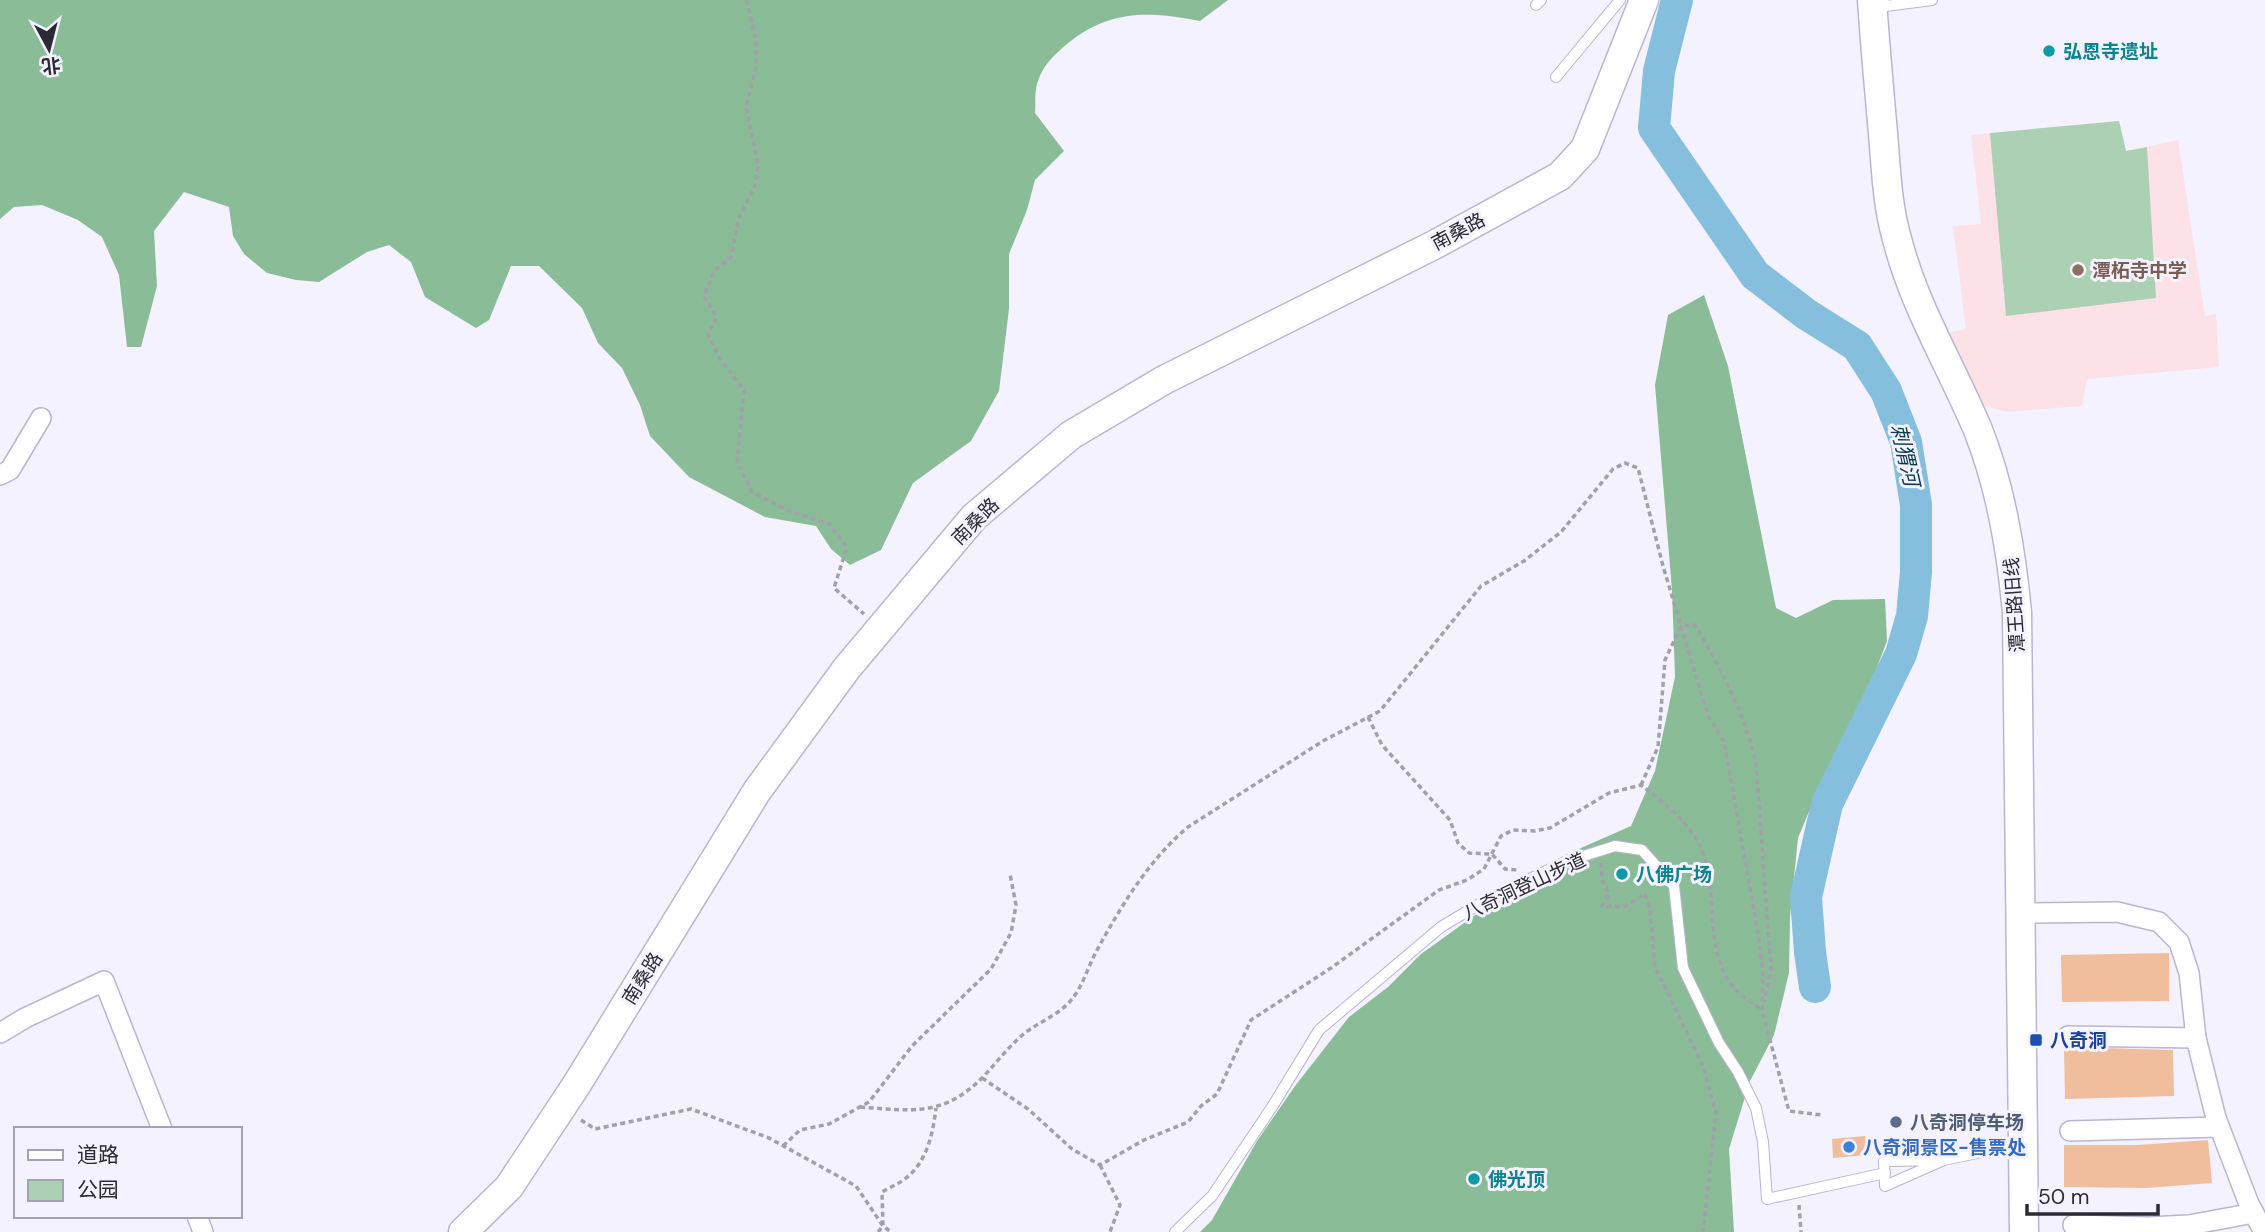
<svg xmlns="http://www.w3.org/2000/svg" width="2265" height="1232" viewBox="0 0 2265 1232" font-family="'DM Sans','Noto Sans SC',sans-serif">
  <rect width="100%" height="100%" fill="#f4f2fe"/>
  <polygon fill="#fce2e7" points="2119,121 2126,151 2178,140 2205,316 2216,314 2219,367 2087,379 2082,406 2007,412 1981,405 1948,333 1966,329 1953,226 1981,224 1971,135"/>
  <polygon fill="#abd0b4" points="2119,121 2126,151 2147,147 2156,298 2006,316 1990,133"/>
  <g fill="#8bbc98">
    <path d="M0 0H1228L1200 21C1150 11 1109 9 1067 44 1054 55 1043 65 1038 81 1034 91 1036 104 1035 113L1064 151 1035 180 1027 210 1009 254V309L999 391 971 441 913 483 881 550 850 565 831 549 816 526 765 517 689 477 650 436 640 405 622 368 598 343 582 308 539 266H511L489 320 476 328 425 297 411 262 389 245 367 252 319 282 296 280 267 273 244 254 233 236 229 207 184 192 154 231 157 286 141 347H127L119 275 102 237 78 220 42 205 14 207 0 219Z"/>
    <polygon points="1704,295 1728,366 1776,608 1796,618 1833,600 1885,599 1887,641 1859,714 1825,773 1798,838 1790,917 1789,973 1774,1035 1750,1081 1729,1149 1734,1232 1200,1232 1212,1220 1257,1141 1295,1086 1349,1017 1388,987 1421,954 1528,877 1565,855 1631,826 1655,771 1675,677 1672,590 1655,385 1668,315"/>
  </g>
  <g fill="none" stroke-linecap="round" stroke-linejoin="round">
    <polyline stroke="#86bfdd" stroke-width="32" points="1677,0 1659,71 1654,128 1755,275 1806,314 1857,346 1886,391 1906,442 1916,505 1916,572 1912,616 1901,654 1827,804 1806,897 1810,952 1815,987"/>
  </g>
  <g fill="#f0bd9d">
    <polygon points="2169,953 2169,1001 2062,1002 2061,955"/>
    <polygon points="2064,1047 2173,1050 2174,1096 2065,1099"/>
    <polygon points="1865,1136 1866,1155 1833,1158 1832,1139"/>
    <polygon points="2208,1140 2212,1183 2146,1188 2064,1187 2064,1145 2137,1145"/>
  </g>
  <g fill="none" stroke-linecap="round" stroke-linejoin="round">
    <defs>
      <g id="lane">
        <polyline points="1882,0 1886,6 1932,0"/>
        <polyline points="1536,5 1541,0"/>
        <polyline points="1556,77 1620,0"/>
        <polyline points="1944,1160 1885,1186 1884,1161 1944,1160 2020,1144"/>
        <polyline points="1175,1232 1212,1196 1272,1107 1319,1030 1441,927 1486,900 1565,862 1615,846 1642,850 1674,886 1683,968 1719,1043 1738,1072 1756,1108 1763,1142 1767,1199 1885,1173"/>
      </g>
      <g id="street">
        <polyline points="0,475 10,470 41,418"/>
        <polyline points="2022,913 2117,912 2159,922 2179,942 2189,973 2196,1038 2216,1118 2249,1204 2264,1232"/>
        <polyline points="0,1033 25,1018 104,981 162,1129"/>
        <polyline points="2068,1036 2196,1038"/>
        <polyline points="2070,1131 2219,1127"/>
        <polyline points="197,1216 203,1232"/>
        <polyline points="2073,1225 2148,1227 2189,1225 2254,1213"/>
      </g>
      <g id="secondary">
        <path d="M1872 0C1875 44 1879 89 1883 133 1886 169 1887 204 1897 239 1914 306 1951 366 1978 430 2001 488 2011 550 2017 612L2024 1232"/>
        <polyline points="463,1232 509,1187 577,1084 757,791 847,668 974,517 1071,435 1164,380 1434,245 1560,176 1585,149 1644,0"/>
      </g>
    </defs>
    <use href="#lane" stroke="#bab5d1" stroke-width="12"/>
    <use href="#street" stroke="#bab5d1" stroke-width="22"/>
    <use href="#secondary" stroke="#bab5d1" stroke-width="31"/>
    <g stroke="#a2a0ac" stroke-width="3.5" stroke-dasharray="5 3.5" stroke-linecap="butt">
      <polyline points="747,0 756,41 756,68 746,107 758,165 755,185 739,218 731,257 714,271 704,296 717,317 708,334 719,358 744,390 737,461 752,492 789,511 829,524 847,547 834,588 864,614"/>
      <polyline points="1368,717 1382,745 1450,820 1458,843 1469,853 1492,854 1505,869 1518,870"/>
      <path d="M1641 785 1658 747 1665 660 1681 626 1695 625C1721 668 1745 715 1756 763L1771 970 1764 1001"/>
      <polyline points="1601,863 1602,879 1609,894 1602,906 1624,907 1645,894 1650,908 1655,967 1703,1066 1716,1113 1703,1232"/>
      <path d="M982 1078 1028 1109 1072 1149 1100 1165 1144 1140 1188 1122 1201 1106 1217 1094 1251 1020 1331 968 1439 890 1467 880 1484 869 1501 836 1513 830 1534 831 1550 828 1609 793 1641 785C1666 804 1698 829 1706 862 1717 905 1704 961 1740 994 1747 1000 1755 1005 1762 1010V1008"/>
      <path d="M860 1107C913 1111 944 1117 984 1076 996 1063 1007 1049 1020 1037 1038 1021 1062 1015 1075 995 1084 982 1089 965 1096 952 1121 906 1148 861 1188 827L1323 741 1380 711 1481 586 1524 561 1561 532 1613 469 1625 463 1638 468 1663 566 1708 716 1724 741 1759 939 1763 973 1762 1010 1789 1111 1822 1115"/>
      <polyline points="581,1120 595,1129 691,1109 769,1138 856,1186 883,1226 891,1232"/>
      <polyline points="783,1146 800,1130 829,1124 869,1102 912,1046 991,969 1011,933 1016,905 1010,874"/>
      <polyline points="1100,1165 1120,1205 1110,1232"/>
      <polyline points="1799,1205 1801,1232"/>
      <path d="M878 1232 883 1226 882 1192C890 1187 899 1184 906 1178 927 1162 933 1133 936 1108"/>
    </g>
    <use href="#lane" stroke="#fff" stroke-width="10"/>
    <use href="#street" stroke="#fff" stroke-width="19"/>
    <use href="#secondary" stroke="#fff" stroke-width="28"/>
  </g>
  <g fill="#0f9aa8" stroke="#f4f2fe" stroke-width="2.5">
    <circle cx="2049" cy="51" r="7"/>
    <circle cx="1622" cy="874" r="7"/>
    <circle cx="1474" cy="1179" r="7"/>
  </g>
  <circle fill="#8d6e63" stroke="#f4f2fe" stroke-width="2.5" cx="2078" cy="270" r="7"/>
  <rect fill="#1a4fb4" stroke="#f4f2fe" stroke-width="2.5" x="2029" y="1033" width="14" height="14" rx="3.5"/>
  <circle fill="#5c6f8a" stroke="#f4f2fe" stroke-width="2.5" cx="1896" cy="1122" r="7"/>
  <circle fill="#3f7fe0" stroke="#f4f2fe" stroke-width="2.5" cx="1849" cy="1147" r="7"/>
  <g text-anchor="middle" stroke-width="6" stroke-linejoin="round" paint-order="stroke">
    <g font-size="19" font-weight="bold" fill="#0d838f" stroke="#f4f2fe" text-anchor="start">
      <text x="2063" y="58">弘恩寺遗址</text>
      <text x="1636" y="881">八佛广场</text>
      <text x="1488" y="1186">佛光顶</text>
    </g>
    <g font-size="19" fill="#2c2a35" stroke="#f4f2fe">
      <text transform="translate(1458 231) rotate(-28)" y="7">南桑路</text>
      <text transform="translate(975 521) rotate(-45)" y="7">南桑路</text>
      <text transform="translate(2014 605) rotate(-94)" y="7">潭王路旧线</text>
      <text transform="translate(1524 886) rotate(-25)" y="7">八奇洞登山步道</text>
      <text transform="translate(642 978) rotate(-58)" y="7">南桑路</text>
    </g>
    <g font-size="19" font-weight="bold" fill="#785e54" stroke="#f4f2fe" text-anchor="start">
      <text x="2092" y="277">潭柘寺中学</text>
    </g>
    <g font-size="19" font-weight="bold" fill="#164399" stroke="#f4f2fe" text-anchor="start">
      <text x="2050" y="1047">八奇洞</text>
    </g>
    <g font-size="19" font-weight="bold" fill="#4e5e75" stroke="#f4f2fe" text-anchor="start">
      <text x="1910" y="1129">八奇洞停车场</text>
    </g>
    <g font-size="19" font-weight="bold" fill="#366cbe" stroke="#f4f2fe" text-anchor="start">
      <text x="1863" y="1154">八奇洞景区-售票处</text>
    </g>
    <g font-size="21" font-style="italic" fill="#0a3b50" stroke="#f4f2fe">
      <text transform="translate(1905 455) rotate(77)" y="7">刺猬河</text>
    </g>
  </g>
  <rect x="14" y="1127" width="228" height="91" fill="#f4f2fe" stroke="#a4a2ae" stroke-width="2"/>
  <rect x="28" y="1150" width="35" height="10" fill="#ffffff" stroke="#a4a2ae" stroke-width="2"/>
  <text x="77" y="1162" font-size="21" fill="#2c2a35">道路</text>
  <rect x="28" y="1180" width="35" height="21" fill="#abd0b4" stroke="#a4a2ae" stroke-width="2"/>
  <text x="77" y="1197" font-size="21" fill="#2c2a35">公园</text>
  <g transform="translate(49 49) rotate(173)" stroke="#f4f2fe" stroke-width="5" paint-order="stroke">
  <path d="M0-5L12 26L0 18L-12 26Z" fill="#2c2a35"/>
  <text y="-10" font-size="19" font-weight="bold" text-anchor="middle" fill="#2c2a35">北</text>
  </g>
  <path d="M2027 1204v10h131v-10" fill="none" stroke="#2c2a35" stroke-width="3.5"/>
  <text x="2038" y="1204" font-size="21" fill="#2c2a35" stroke="#f4f2fe" stroke-width="5" paint-order="stroke">50 m</text>
</svg>
